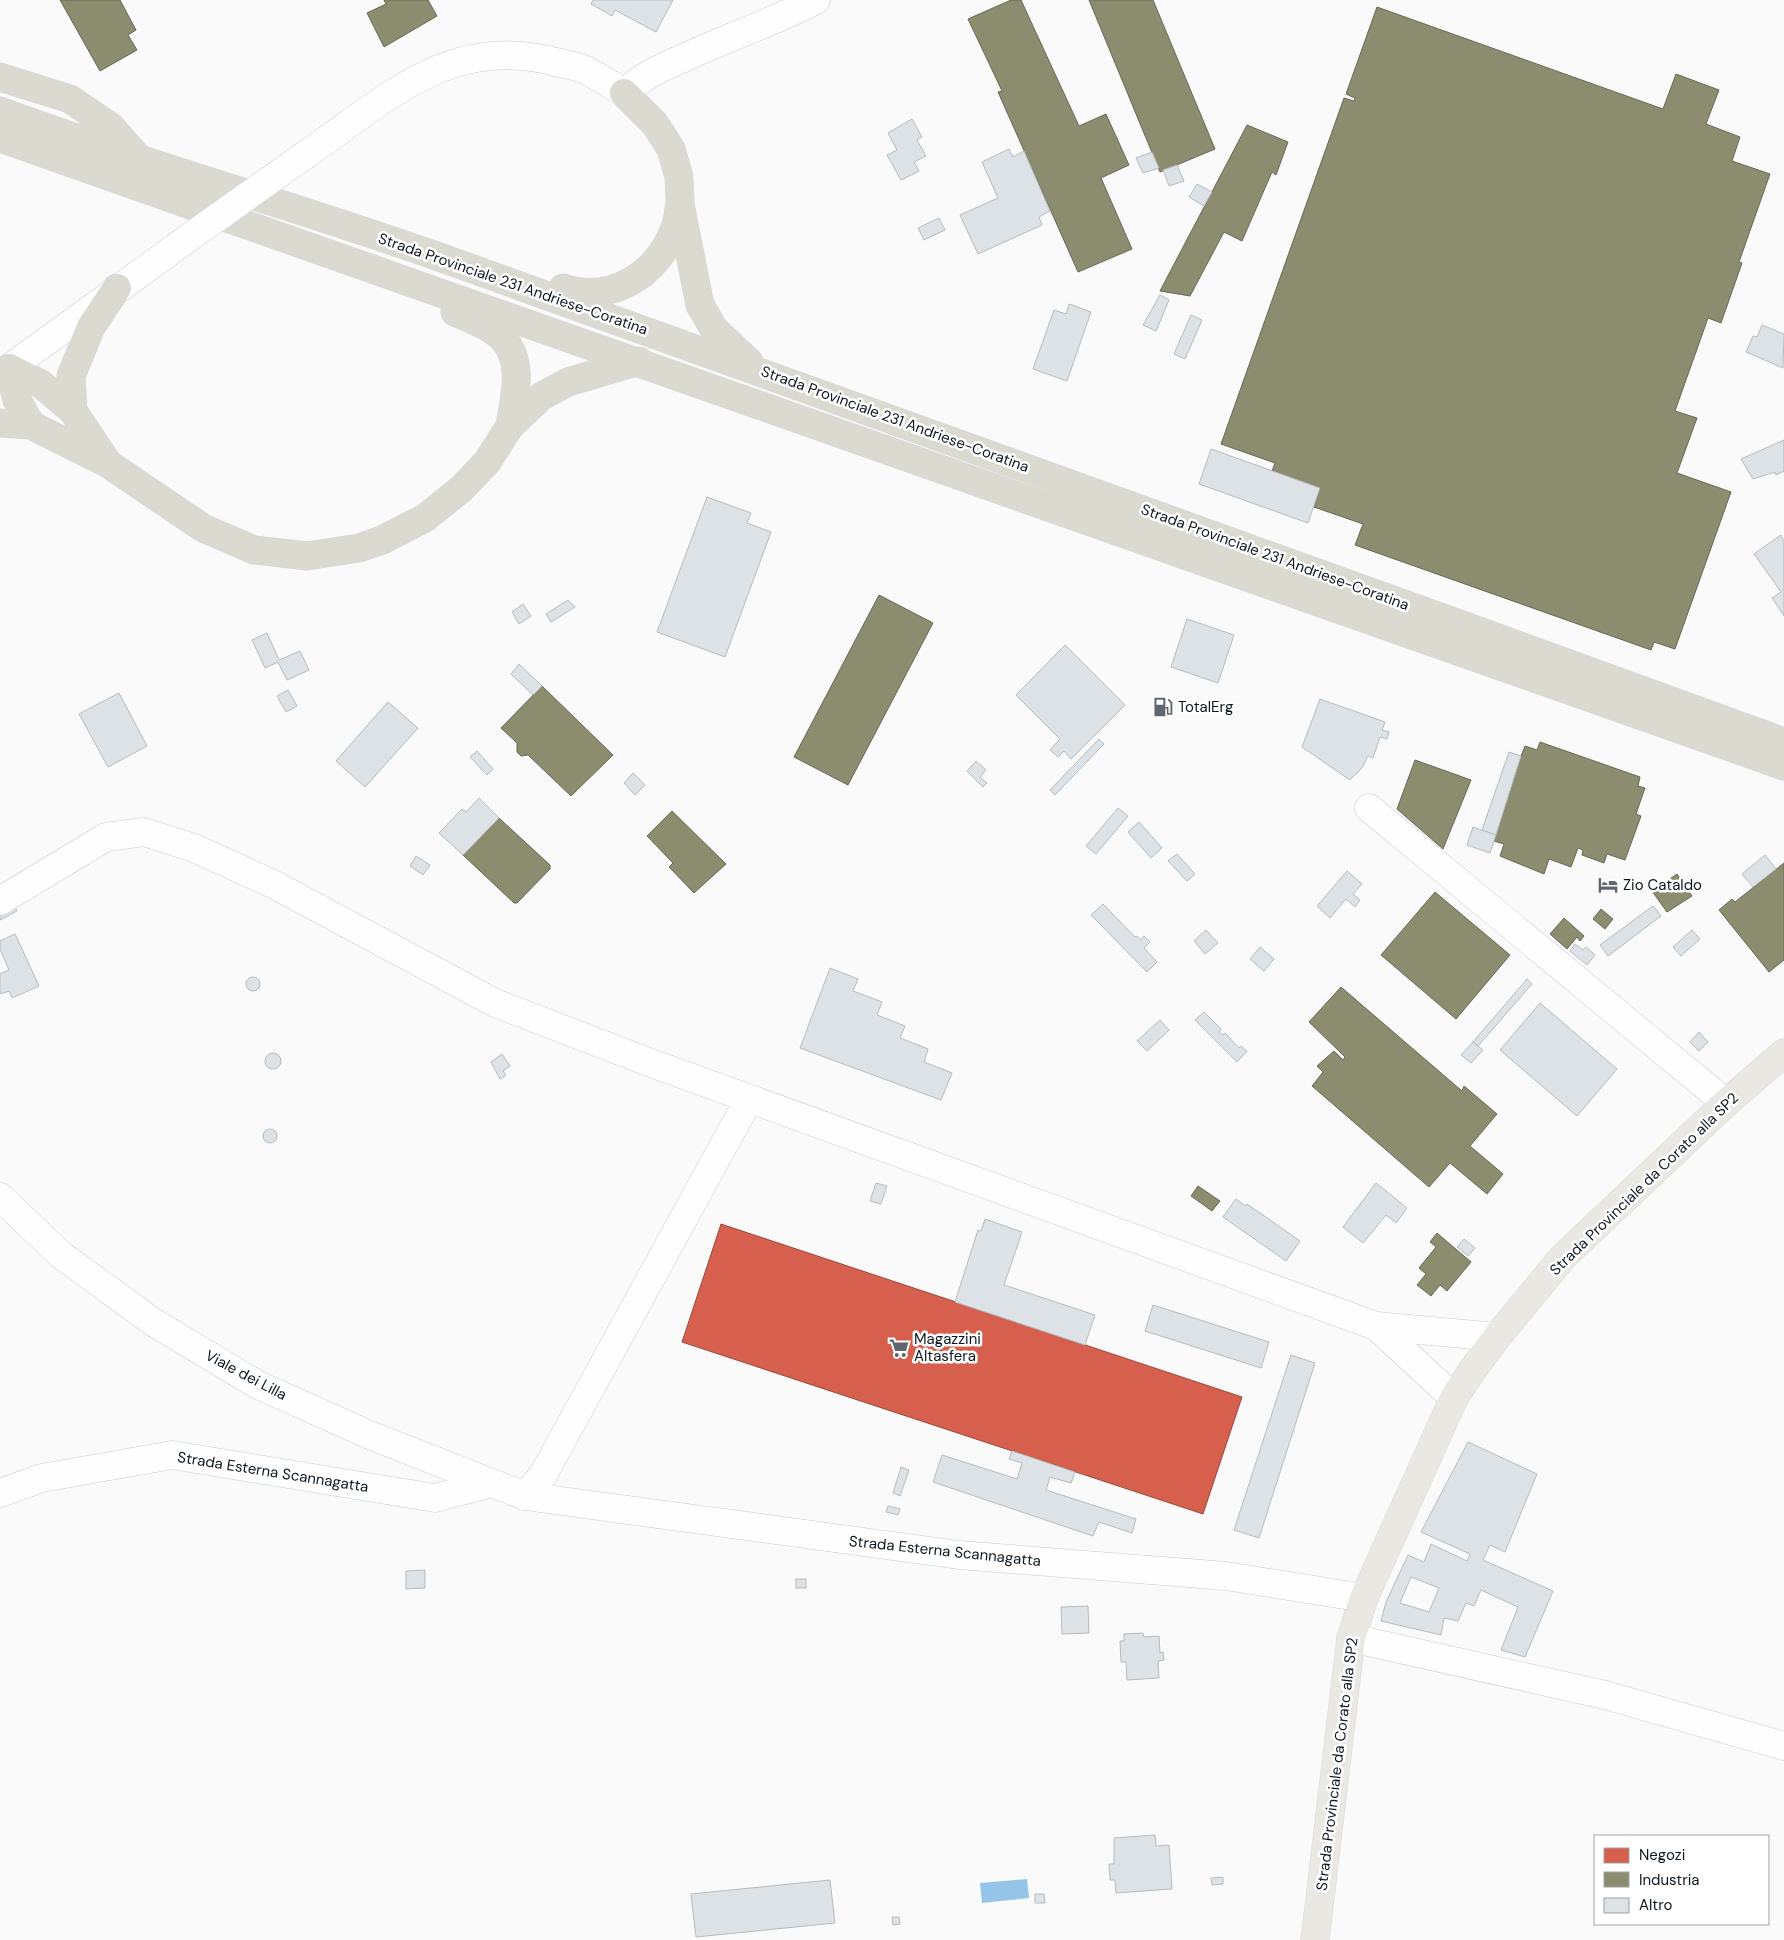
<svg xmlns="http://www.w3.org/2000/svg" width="1784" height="1940" viewBox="0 0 1784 1940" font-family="'DM Sans',sans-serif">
  <rect width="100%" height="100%" fill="#fafafa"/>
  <polygon fill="#94c5e9" points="1027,1879 1029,1898 982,1903 980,1883"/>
  <polygon fill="#d6604d" stroke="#994a3f" points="721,1224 1242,1397 1203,1514 682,1342"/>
  <g fill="#8c8c6e" stroke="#656956">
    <polygon points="60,0 120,0 136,30 128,35 137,50 100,71"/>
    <polygon points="384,0 428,0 437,16 384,47 367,13 386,4"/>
    <polygon points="1011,0 1021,0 1079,126 1106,114 1129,165 1101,178 1132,249 1078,272 998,92 1002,91 968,19"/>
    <polygon points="1089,0 1153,0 1215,149 1160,172"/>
    <polygon points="1377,7 1663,109 1676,74 1719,90 1706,124 1740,137 1732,161 1770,174 1739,262 1742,263 1721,323 1708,318 1675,411 1697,418 1677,473 1731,492 1675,649 1654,642 1651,650 1355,545 1363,524 1314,507 1320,488 1272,471 1275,463 1221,444 1344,98 1354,101 1355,98 1346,94"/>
    <polygon points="1247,125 1288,142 1276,175 1272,172 1242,241 1224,232 1190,296 1160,291"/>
    <polygon points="879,595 933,623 848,785 794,757"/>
    <polygon points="542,686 613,755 571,796 528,755 521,756 517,752 517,743 501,728"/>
    <polygon points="1540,742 1640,777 1638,786 1645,788 1636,814 1641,816 1625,860 1607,854 1604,863 1582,855 1583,850 1578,848 1571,867 1549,859 1544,874 1500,856 1504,844 1494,841 1521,756 1525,746 1537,750"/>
    <polygon points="1415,760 1471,780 1443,849 1397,809"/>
    <polygon points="672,811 726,864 694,893 669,867 673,863 647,836"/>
    <polygon points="499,818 550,865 550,869 517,903 514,903 463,855"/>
    <polygon points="1784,863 1784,960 1769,972 1719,910 1732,899 1735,902"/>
    <polygon points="1677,874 1692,896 1667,912 1652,891"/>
    <polygon points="1435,892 1510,955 1456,1019 1381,955"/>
    <polygon points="1601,909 1613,919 1605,929 1593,919"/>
    <polygon points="1564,918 1584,936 1580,941 1577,937 1567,949 1550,934"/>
    <polygon points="1341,987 1462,1091 1464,1086 1497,1114 1470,1146 1503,1174 1487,1194 1450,1163 1429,1187 1312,1086 1323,1072 1317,1066 1334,1051 1343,1060 1345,1057 1309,1022"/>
    <polygon points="1198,1186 1220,1201 1212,1211 1191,1196"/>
    <polygon points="1437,1233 1471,1262 1447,1291 1440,1285 1431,1296 1417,1285 1426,1274 1419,1268 1436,1247 1430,1242"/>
  </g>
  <g fill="#dce2e6" stroke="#b5bbbf" fill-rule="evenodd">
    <polygon points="593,0 673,0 656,32 615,10 612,16 591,4"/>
    <polygon points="912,119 922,137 917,140 926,156 914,162 919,171 901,180 887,155 897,150 888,133"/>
    <polygon points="1009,149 1013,157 1024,151 1050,211 1039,217 1042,225 978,254 960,215 998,198 982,162"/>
    <polygon points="1152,152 1159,168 1143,173 1136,158"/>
    <polygon points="1177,165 1184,181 1169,186 1163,170"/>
    <polygon points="1197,184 1212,192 1204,206 1189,197"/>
    <polygon points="939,218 945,230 924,240 918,228"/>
    <polygon points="1160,295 1169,300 1156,331 1143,325"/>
    <polygon points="1069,304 1091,312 1067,381 1033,369 1054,310 1066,314"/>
    <polygon points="1191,315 1202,320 1185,359 1174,354"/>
    <polygon points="1762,325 1784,334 1783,368 1746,352 1753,336 1757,337"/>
    <polygon points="1784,440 1784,471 1776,475 1775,472 1753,479 1741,459"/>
    <polygon points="1211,449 1320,488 1308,523 1199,484"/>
    <polygon points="707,497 751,513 747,523 771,532 725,657 657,632"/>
    <polygon points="1781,535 1784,541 1784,616 1772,598 1781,592 1754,554"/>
    <polygon points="568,600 575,607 551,622 546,614"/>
    <polygon points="523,604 531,616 519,624 512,612"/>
    <polygon points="1187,619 1234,635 1218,683 1171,667"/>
    <polygon points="267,633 279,660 300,651 309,670 287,680 278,662 265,668 252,640"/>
    <polygon points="1065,645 1125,705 1071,759 1064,751 1058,757 1050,750 1060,739 1016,695"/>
    <polygon points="519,664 542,686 533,695 511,674"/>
    <polygon points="288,690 297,706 286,712 277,696"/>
    <polygon points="119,693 147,746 108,767 79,714"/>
    <polygon points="1320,699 1385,722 1382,730 1389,732 1387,739 1380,737 1373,758 1368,756 1362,768 1350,780 1302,747"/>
    <polygon points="388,702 418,728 365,787 336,761"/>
    <polygon points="1099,739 1104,744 1055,795 1050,790"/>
    <polygon points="477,751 493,769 487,775 470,757"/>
    <polygon points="1509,752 1521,756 1496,835 1482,830"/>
    <polygon points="976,761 986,770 980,777 987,783 983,787 967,771"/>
    <polygon points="633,773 645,785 635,795 624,783"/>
    <polygon points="479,798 499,818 463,855 439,833 462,809 466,812"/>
    <polygon points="1118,808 1128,816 1096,854 1086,846"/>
    <polygon points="1139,822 1162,848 1151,858 1128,832"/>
    <polygon points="1473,827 1496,835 1490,853 1467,845"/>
    <polygon points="1177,854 1195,874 1187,881 1168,861"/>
    <polygon points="1765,855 1776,869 1753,887 1742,874"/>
    <polygon points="416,856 430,865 423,875 410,866"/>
    <polygon points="1347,871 1362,884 1353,894 1360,900 1355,907 1346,899 1330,918 1317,906"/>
    <polygon points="13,903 17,911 0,920 0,911"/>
    <polygon points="1103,904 1135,937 1137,936 1141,940 1144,936 1150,942 1144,948 1157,962 1147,972 1091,915"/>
    <polygon points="1653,906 1661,916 1608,956 1600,945"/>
    <polygon points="1206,930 1218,943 1205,954 1194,941"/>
    <polygon points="1692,930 1700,939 1681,956 1673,947"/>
    <polygon points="15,934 39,986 12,998 9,991 1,994 0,992 0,974 9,970 0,949 0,941"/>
    <polygon points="1575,944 1583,950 1586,947 1595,955 1587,965 1570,951"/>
    <polygon points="1260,947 1274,959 1264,971 1250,959"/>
    <polygon points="830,968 858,979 853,991 882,1002 877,1015 905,1026 900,1038 928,1049 924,1062 952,1073 941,1100 800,1048"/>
    <circle cx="253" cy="984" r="7"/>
    <polygon points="1527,979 1532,984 1478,1046 1473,1042"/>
    <polygon points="1540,1003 1617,1069 1577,1116 1500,1050"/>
    <polygon points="1204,1012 1221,1029 1219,1032 1222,1035 1225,1033 1239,1048 1241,1046 1247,1051 1237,1062 1195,1020"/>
    <polygon points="1160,1020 1169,1030 1147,1051 1137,1041"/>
    <polygon points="1699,1032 1708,1042 1699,1051 1690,1042"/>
    <polygon points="1473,1042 1483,1050 1471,1063 1461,1055"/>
    <circle cx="273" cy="1061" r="8"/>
    <polygon points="502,1054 510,1066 503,1071 506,1075 500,1079 491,1062"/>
    <circle cx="270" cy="1136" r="7"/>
    <polygon points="876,1183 887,1186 881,1204 870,1201"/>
    <polygon points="1376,1183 1407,1208 1396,1223 1386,1215 1363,1243 1343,1227"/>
    <polygon points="1236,1199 1246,1206 1247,1204 1300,1241 1286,1261 1223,1217"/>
    <polygon points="985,1219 1022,1232 1004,1285 1095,1315 1085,1345 955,1302 978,1230 981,1231"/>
    <polygon points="1464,1239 1475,1248 1468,1256 1457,1247"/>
    <polygon points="1153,1305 1269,1342 1261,1368 1145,1331"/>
    <polygon points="1291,1355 1315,1363 1259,1538 1234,1530"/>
    <path d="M1468 1442 1537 1474 1505 1552 1490 1545 1483 1560 1553 1591 1525 1657 1501 1650 1518 1607 1481 1590 1474 1606 1466 1603 1458 1621 1444 1618 1441 1635 1381 1621 1386 1602 1408 1555 1424 1562 1431 1544 1467 1561 1470 1554 1421 1532ZM1411 1577 1439 1588 1429 1612 1400 1603Z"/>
    <polygon points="1012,1451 1075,1472 1071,1483 1050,1477 1046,1490 1136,1519 1132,1533 1099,1522 1093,1536 933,1482 942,1455 1017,1479 1022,1463 1009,1459"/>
    <polygon points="901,1467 909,1470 900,1496 893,1493"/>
    <polygon points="888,1506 900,1509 898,1515 886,1512"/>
    <polygon points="425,1570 425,1588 406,1589 406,1571"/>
    <rect x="796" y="1579" width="10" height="9"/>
    <polygon points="1088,1606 1089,1633 1062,1634 1061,1607"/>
    <polygon points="1143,1633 1144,1637 1159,1636 1160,1653 1163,1652 1164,1660 1158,1661 1159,1678 1127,1680 1126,1662 1121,1662 1120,1641 1124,1641 1124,1634"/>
    <polygon points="1155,1835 1156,1846 1169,1845 1172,1889 1116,1893 1115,1880 1110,1880 1109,1864 1114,1864 1114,1838"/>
    <polygon points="1223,1877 1223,1884 1212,1885 1211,1878"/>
    <polygon points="830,1880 835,1923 696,1937 691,1894"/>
    <polygon points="1035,1894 1044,1894 1045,1903 1035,1903"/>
    <polygon points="892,1917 899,1917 900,1924 893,1925"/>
  </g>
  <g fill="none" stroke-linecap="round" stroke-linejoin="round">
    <defs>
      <g id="minor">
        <path d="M325 141C397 90 457 37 552 61 562 64 575 65 585 70 598 76 611 85 624 93 646 73 664 67 690 55 732 36 775 21 816 0"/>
        <polyline points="0,375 194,234"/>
        <polyline points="1369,808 1726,1103"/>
        <polyline points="0,901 106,837 144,832 194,848 273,884 495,1003 651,1063 1376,1326 1497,1337"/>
        <polyline points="0,1197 61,1255 153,1322 258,1385 372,1436 525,1496 959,1555 1226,1576 1364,1598"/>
        <polyline points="1376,1326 1454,1398"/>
        <polyline points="0,1493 42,1478 172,1455 435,1498 488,1484"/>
        <polyline points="525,1496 543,1475 749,1099"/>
        <polyline points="1351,1638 1605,1695 1784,1746"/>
      </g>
      <polyline id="major" points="1315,1940 1351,1638 1364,1598 1454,1398 1471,1372 1497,1337 1563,1257 1726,1103 1784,1053"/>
      <g id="highway">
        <polyline points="0,77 70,99 111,127 140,160"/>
        <polyline points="624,93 655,124 671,149 679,177 680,204 700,305 714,329 749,362"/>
        <path d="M0 111C146 165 296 206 442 258 891 416 1337 580 1784 742"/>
        <polyline points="0,138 1784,766"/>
        <path d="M563 288C610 304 657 275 674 230 678 222 678 212 680 204"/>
        <path d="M455 312C470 319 492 326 503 339 525 363 514 397 510 426"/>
        <polyline points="9,368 41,384 73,411 107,462"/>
        <polyline points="9,368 17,400 31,425"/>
        <polyline points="73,411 71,376 91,327 117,288"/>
        <polyline points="0,423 31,425 107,463 203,528 254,550 307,556 359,548 382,540 425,518 461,489 487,462 510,426 542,396 568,382 639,361"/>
      </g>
    </defs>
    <use href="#minor" stroke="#c7cdd1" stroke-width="29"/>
    <use href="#major" stroke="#d6d8d9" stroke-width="29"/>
    <use href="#highway" stroke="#d6d8d9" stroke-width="29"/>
    <use href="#minor" stroke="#fefefe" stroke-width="28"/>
    <use href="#major" stroke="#eae8e2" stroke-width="28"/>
    <use href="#highway" stroke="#dbdad0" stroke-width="28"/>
    <defs>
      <polyline id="minor-bridge" points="194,234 325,141"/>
    </defs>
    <use href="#minor-bridge" stroke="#c7cdd1" stroke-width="29" stroke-linecap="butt"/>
    <use href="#minor-bridge" stroke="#fefefe" stroke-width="28"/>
  </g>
  <defs>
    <symbol id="fuel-bare" viewBox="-9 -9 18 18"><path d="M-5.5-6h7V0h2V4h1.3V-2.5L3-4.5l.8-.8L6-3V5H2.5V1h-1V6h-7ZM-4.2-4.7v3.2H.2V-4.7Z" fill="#5f666c" stroke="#fff" stroke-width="2.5" paint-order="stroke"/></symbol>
    <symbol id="hotel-bare" viewBox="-9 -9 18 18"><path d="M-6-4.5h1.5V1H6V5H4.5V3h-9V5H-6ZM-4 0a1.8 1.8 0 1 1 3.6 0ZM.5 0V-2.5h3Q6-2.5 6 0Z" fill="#5f666c" stroke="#fff" stroke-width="2.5" paint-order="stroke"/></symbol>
    <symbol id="supermarket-bare" viewBox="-9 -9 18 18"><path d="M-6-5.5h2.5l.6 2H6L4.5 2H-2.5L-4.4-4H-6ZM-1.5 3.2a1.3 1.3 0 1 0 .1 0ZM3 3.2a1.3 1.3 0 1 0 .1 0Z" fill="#5f666c" stroke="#fff" stroke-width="2.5" paint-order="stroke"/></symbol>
  </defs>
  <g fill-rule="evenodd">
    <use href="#fuel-bare" x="1149" y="693" width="28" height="28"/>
    <use href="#hotel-bare" x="1594" y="871" width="28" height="28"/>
    <use href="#supermarket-bare" x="885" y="1334" width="28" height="28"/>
  </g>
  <g text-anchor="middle" stroke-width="5" stroke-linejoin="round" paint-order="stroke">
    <g font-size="15" fill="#0b171f" stroke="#fff">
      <text transform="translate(513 284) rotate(19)" y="5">Strada Provinciale 231 Andriese-Coratina</text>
      <text transform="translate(895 419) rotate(20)" y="5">Strada Provinciale 231 Andriese-Coratina</text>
      <text transform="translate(1275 557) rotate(20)" y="5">Strada Provinciale 231 Andriese-Coratina</text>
      <text transform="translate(1644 1184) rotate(-44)" y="5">Strada Provinciale da Corato alla SP2</text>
      <text transform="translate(246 1375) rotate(28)" y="5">Viale dei Lilla</text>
      <text transform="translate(273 1472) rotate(9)" y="5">Strada Esterna Scannagatta</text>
      <text transform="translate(945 1551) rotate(6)" y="5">Strada Esterna Scannagatta</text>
      <text transform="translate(1337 1764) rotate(-83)" y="5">Strada Provinciale da Corato alla SP2</text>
    </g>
    <g font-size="15" fill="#0b171f" stroke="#fff" text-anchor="start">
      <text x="1178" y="712">TotalErg</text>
      <text x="1623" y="890">Zio Cataldo</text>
      <text x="914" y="1344">Magazzini<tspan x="914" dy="17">Altasfera</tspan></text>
    </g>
  </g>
  <rect x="1594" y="1835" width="175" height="90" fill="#ffffff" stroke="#9da2a5"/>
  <rect x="1604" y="1848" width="25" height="15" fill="#d6604d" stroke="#9da2a5"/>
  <text x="1639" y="1860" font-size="15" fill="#0b171f">Negozi</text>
  <rect x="1604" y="1872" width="25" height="15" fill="#8c8c6e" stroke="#9da2a5"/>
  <text x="1639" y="1885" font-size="15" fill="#0b171f">Industria</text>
  <rect x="1604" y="1898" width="25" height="15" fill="#dce2e6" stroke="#9da2a5"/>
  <text x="1639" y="1910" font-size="15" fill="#0b171f">Altro</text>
</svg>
